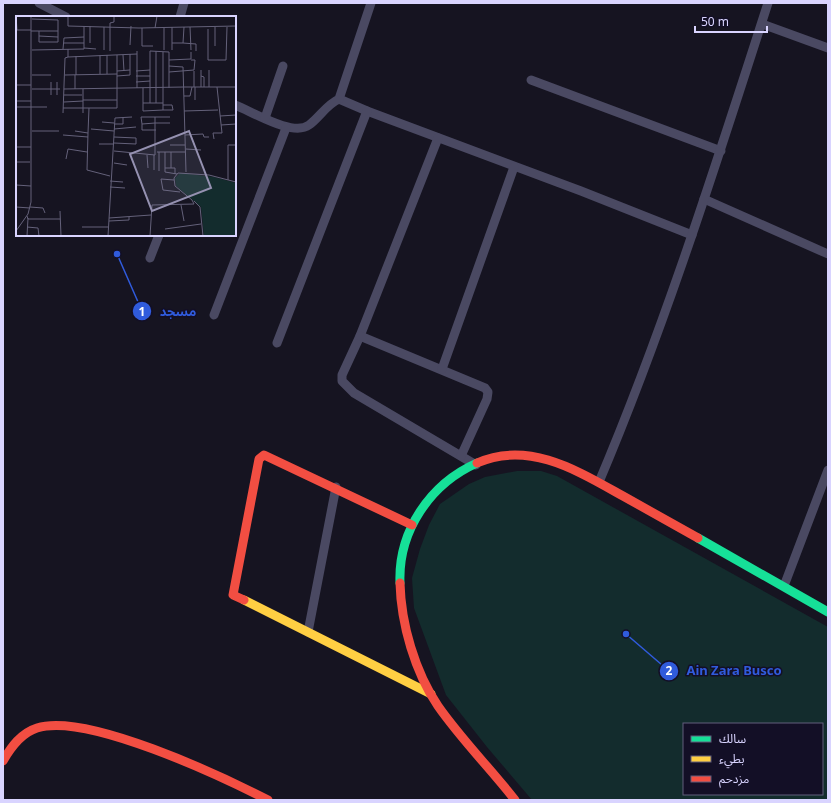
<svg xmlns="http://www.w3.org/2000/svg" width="831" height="803" viewBox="0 0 831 803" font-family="'Noto Sans','Noto Sans Arabic',sans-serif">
  <rect width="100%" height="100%" fill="#161421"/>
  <path fill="#132c2d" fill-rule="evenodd" d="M517 471H541L557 476 828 627V800H532L487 747 446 695 414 608 412 578 420 549 429 525 440 504 469 484 485 477ZM684 724H822V794H684Z"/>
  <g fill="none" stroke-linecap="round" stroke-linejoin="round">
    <g stroke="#4a4962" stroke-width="9">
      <polyline points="39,3 66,17"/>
      <polyline points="180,17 184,3"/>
      <polyline points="762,24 828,48"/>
      <polyline points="531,80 721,151"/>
      <polyline points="339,99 367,111 581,191 692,235"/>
      <path d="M235 105C253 112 293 137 309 125 320 117 326 105 339 99L371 3"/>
      <polyline points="265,118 283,66"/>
      <polyline points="438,138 360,336 342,375 342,381 354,393 476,465"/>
      <polyline points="704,199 828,254"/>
      <polyline points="150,258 159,235"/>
      <polyline points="214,315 286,128"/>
      <polyline points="360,336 485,388 488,392 487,399 461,456"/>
      <polyline points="277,343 367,111"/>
      <polyline points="442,369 514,167"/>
      <path d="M599 482C665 326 716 164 768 3"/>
      <polyline points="784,586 828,470"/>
      <polyline points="308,632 336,487"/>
    </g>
    <g stroke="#16e098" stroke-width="9">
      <polyline points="698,538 828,612"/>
      <path d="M400 583C398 531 430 484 477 463"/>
    </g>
    <polyline stroke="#ffcf43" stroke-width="9" points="244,600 431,694"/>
    <g stroke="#f24e42" stroke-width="9">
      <path d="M477 463C529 440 578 471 623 496 648 510 673 524 698 538"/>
      <path d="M400 583C401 624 415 672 438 706 461 739 490 768 515 800"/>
      <polyline points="244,600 233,595 259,459 264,455 412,525"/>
      <path d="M3 761C11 747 21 733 37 728 86 712 221 776 268 800"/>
    </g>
  </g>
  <g transform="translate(16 16)">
    <rect width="220" height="220" fill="#161421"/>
    <path d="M164 157 198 161 220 167V220H188L185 191 160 170 159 162Z" fill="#132c2d"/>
    <path fill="none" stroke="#64617a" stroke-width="1" d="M0 0 1 14M52 0V10L123 12 220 10M16 3 42 4V26H23V15M174 11 175 34M126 12V30H137M139 12 141 0M148 12V34M192 13V44H210L211 11M0 14H15M15 15H42M23 20 42 21M48 27H68M74 27V10M156 27H167L168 11M167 27 180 28V35M114 29 115 10M199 30V11M68 32 80 33M47 33 48 22 68 21M16 34 68 33V10M88 34V11M156 34V11M94 35V7L98 6V0M84 39V58M91 39V58M107 39 108 55M52 41 121 38M153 44 175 43V36M153 50 167 51 170 156M101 55 114 54M120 55 134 54M178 55V71M153 56 178 54 179 44H175M16 59H35M49 59 101 58M59 59V73M60 59V40M101 60 114 59V38M120 60H134M185 60 188 61V71M35 66V79M120 66 134 65M0 69H15M168 71H220M185 71V54M193 71V54M121 72V35M127 72V95L147 94V36M16 73H44M48 73 168 71M67 73V97M41 79V66M48 79H66M168 80H174L176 71M67 84H101M179 84V71M0 85H15M48 86 67 85M127 87H147M134 87V35L153 36V72M140 87V35M0 91H31M47 92H101V39M147 94H157L156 89H147M168 95 202 94M47 97 49 42 52 41V33M204 100 220 99M86 106 98 107M139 107 126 108 125 101H154M139 107H154M98 108H107V101M126 108V114H140M205 109 220 108M75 113 98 115M98 113 120 111M16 115H43M59 115 72 117 71 154 94 160M72 117 73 92M47 119 72 121M169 119 187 118 188 121H193M198 123 197 117H206L201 71M98 127 120 128V122L98 121M83 128H98M154 129H169M0 131H15M170 133 185 134M98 135 139 139V101M141 136H169M149 136V156L161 158M155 136V152M131 139 132 152M50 143 52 133 71 136M0 146H14M98 147 111 149M149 152H159V158M138 154V139M143 155V136M158 164 145 163 147 174 164 176M212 164V129H220M94 165 107 166M0 169 15 170M94 171 109 172M178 185 184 191 187 220M165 189 168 205M0 191 14 192M14 191 27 192 29 197M44 195 45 220M11 200 12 203H44M93 202 135 199M93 205 113 204V201M11 211 22 212 23 220M66 211H92M149 213 185 208M0 215 12 198 15 186V0M11 220 12 202M92 220 99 102 116 101M134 220 136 189 178 188 176 184 159 170 158 162 162 157 193 159 220 166"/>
    <path fill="#9591b1" fill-opacity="0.15" stroke="#9591b1" stroke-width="2" d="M173 115 195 172 136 195 114 138Z"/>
    <rect width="220" height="220" fill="none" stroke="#d9d4ff" stroke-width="2"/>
  </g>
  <path fill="none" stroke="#305bdc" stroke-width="1.5" d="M117 254L142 311M626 634L669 671"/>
  <g fill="#305bdc" stroke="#130f26" stroke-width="1.5">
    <circle cx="117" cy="254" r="4"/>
    <circle cx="626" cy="634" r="4"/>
    <circle cx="142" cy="311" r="10"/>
    <circle cx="669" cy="671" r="10"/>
  </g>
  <g font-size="12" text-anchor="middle" font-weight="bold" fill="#fff">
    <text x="142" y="316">1</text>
    <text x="669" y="675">2</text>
  </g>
  <g font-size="13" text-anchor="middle" font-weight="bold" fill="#305bdc" stroke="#130f26" stroke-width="3" stroke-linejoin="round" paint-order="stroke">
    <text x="178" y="316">مسجد</text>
    <text x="734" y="675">Ain Zara Busco</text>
  </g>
  <rect width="831" height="803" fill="none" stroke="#d9d4ff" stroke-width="8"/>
  <rect x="683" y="723" width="140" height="72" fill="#130f26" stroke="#625e7d"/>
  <rect x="691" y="736" width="20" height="6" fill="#16e098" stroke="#625e7d"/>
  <text x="719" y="743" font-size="12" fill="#d9d4ff">سالك</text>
  <rect x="691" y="756" width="20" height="6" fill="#ffcf43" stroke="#625e7d"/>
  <text x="719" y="763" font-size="12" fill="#d9d4ff">بطيء</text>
  <rect x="691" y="776" width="20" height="6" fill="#f24e42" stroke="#625e7d"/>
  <text x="719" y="783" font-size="12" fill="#d9d4ff">مزدحم</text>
  <path d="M695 26v6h72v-6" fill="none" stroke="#d9d4ff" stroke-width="2"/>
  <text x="701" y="26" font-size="12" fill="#d9d4ff" stroke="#130f26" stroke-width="3" paint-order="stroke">50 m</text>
</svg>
